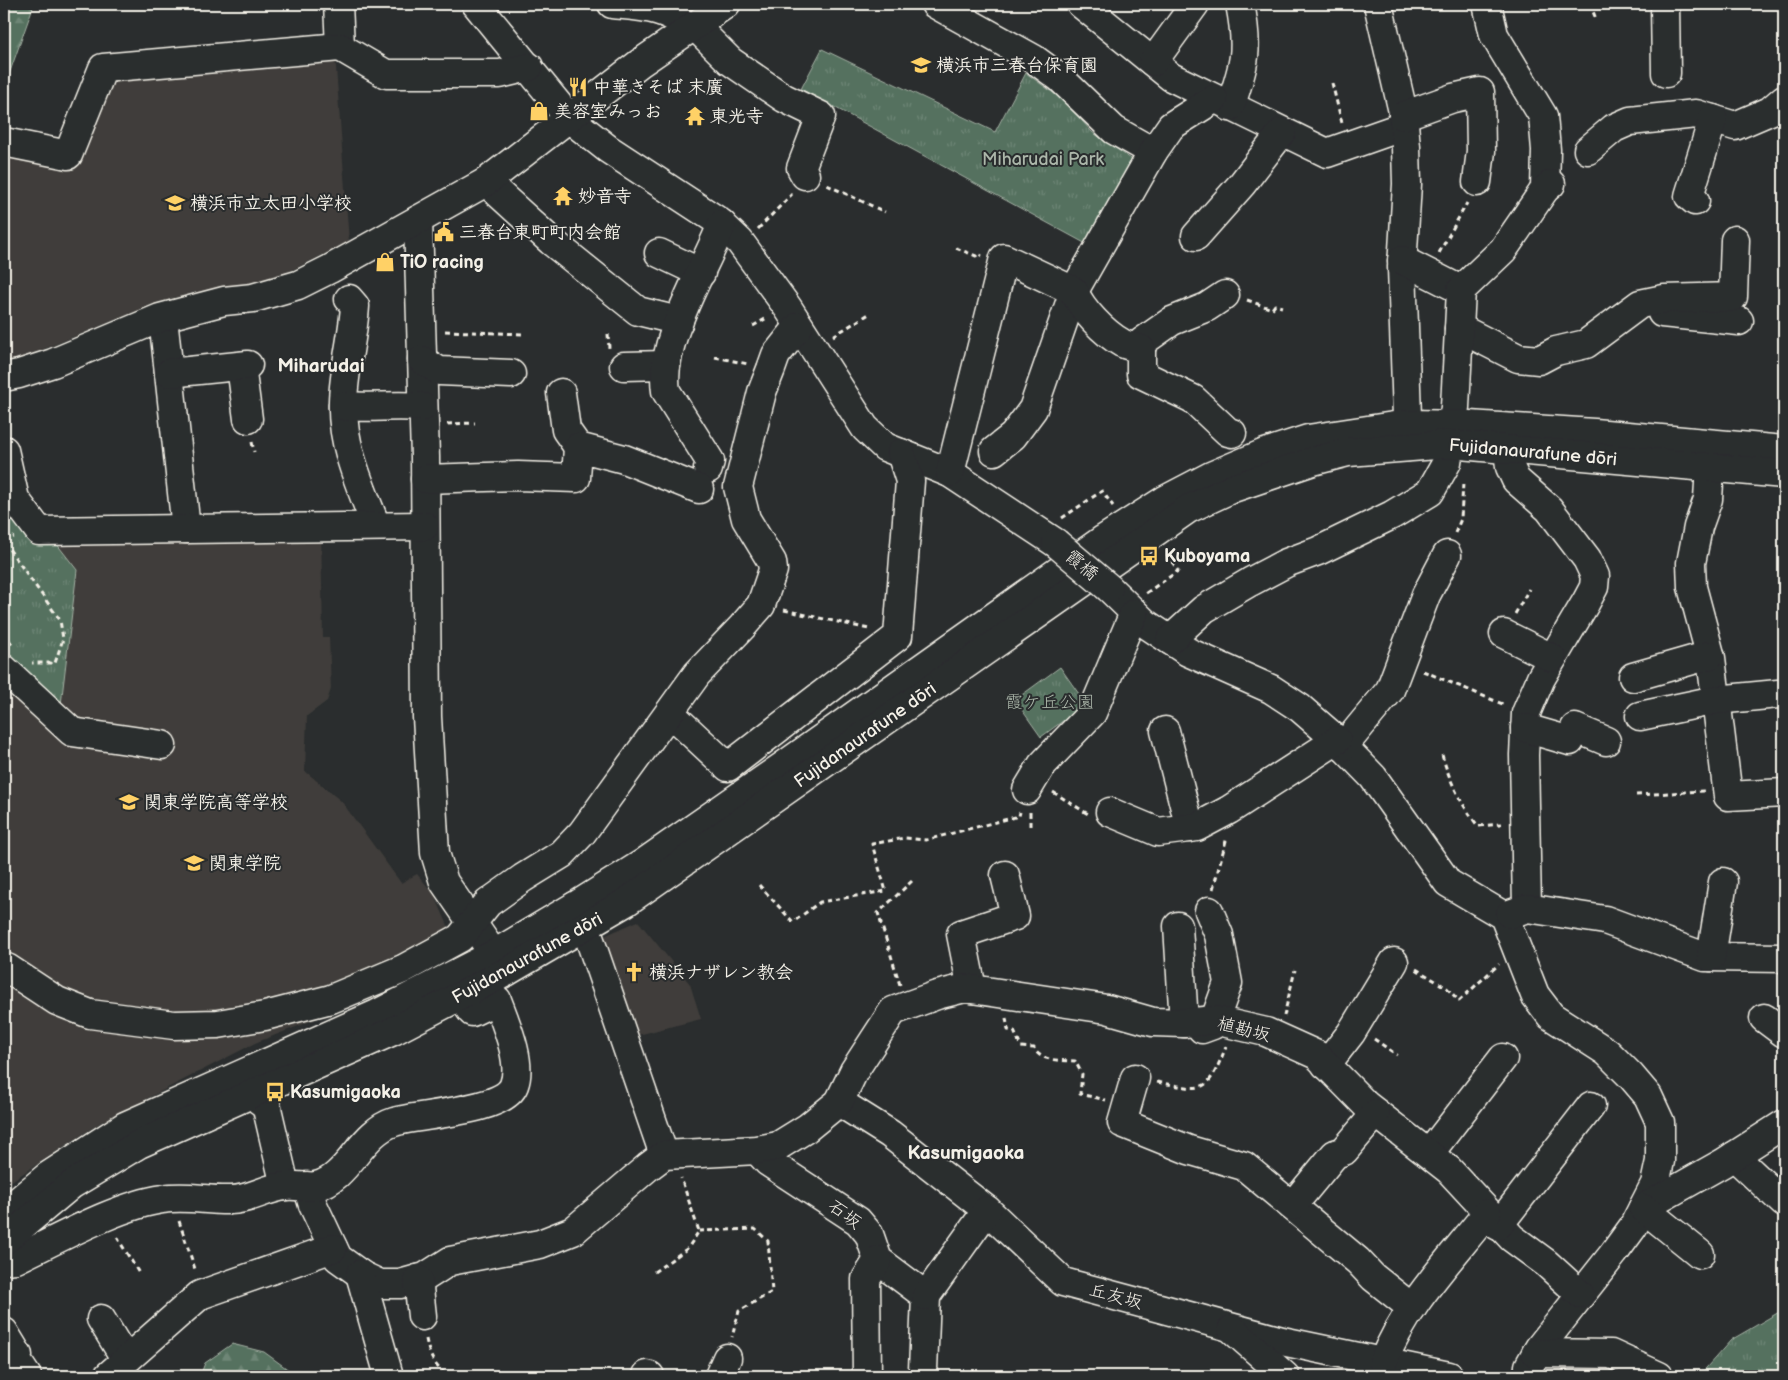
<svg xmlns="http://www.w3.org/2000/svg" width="1788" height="1380" viewBox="0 0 1788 1380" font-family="'Balsamiq Sans','Klee One',sans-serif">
  <defs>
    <pattern id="forest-firs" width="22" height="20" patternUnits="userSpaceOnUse" patternTransform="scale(1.25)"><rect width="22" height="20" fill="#55715f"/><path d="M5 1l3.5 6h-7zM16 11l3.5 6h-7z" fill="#6e8676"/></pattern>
    <pattern id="park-tufts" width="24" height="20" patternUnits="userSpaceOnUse" patternTransform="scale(1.25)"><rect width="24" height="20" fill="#55715f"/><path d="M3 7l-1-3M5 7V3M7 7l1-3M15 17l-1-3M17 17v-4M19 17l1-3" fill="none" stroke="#6e8676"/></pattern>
  </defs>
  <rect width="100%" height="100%" fill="#2a2d2e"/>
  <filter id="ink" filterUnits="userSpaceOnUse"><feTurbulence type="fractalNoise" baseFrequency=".02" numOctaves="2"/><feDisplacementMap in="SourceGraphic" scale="10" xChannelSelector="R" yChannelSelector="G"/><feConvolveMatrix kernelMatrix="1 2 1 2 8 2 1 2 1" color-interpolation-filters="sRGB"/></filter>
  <g filter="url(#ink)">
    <g fill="#3f3d3a">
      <polygon points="335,54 349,242 272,280 192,293 154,304 15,361 4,362 4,149 73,164 110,74"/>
      <polygon points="321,532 323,637 329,637 331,689 327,701 307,716 305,771 342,802 401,883 417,874 434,894 459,950 342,1009 255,1043 100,1123 4,1186 4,681 49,534"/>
      <polygon points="638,921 690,984 701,1019 638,1035 602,937"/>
    </g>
    <g fill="url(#forest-firs)" stroke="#a4b1a4">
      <polygon points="4,4 34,4 7,80 4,82"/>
      <polygon points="232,1344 264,1352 297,1376 200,1376 205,1363"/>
    </g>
    <g fill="url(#park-tufts)" stroke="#a4b1a4">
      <polygon points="822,49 995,132 1026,73 1063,100 1092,132 1137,163 1090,246 801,89"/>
      <polygon points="4,476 77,570 60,713 4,657"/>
      <polygon points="1060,667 1086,704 1041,737 1015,700"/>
      <polygon points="1781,1311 1784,1313 1784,1372 1767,1376 1699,1376 1731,1340"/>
    </g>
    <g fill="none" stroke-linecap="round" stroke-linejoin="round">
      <defs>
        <g id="minor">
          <polyline points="338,4 340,47"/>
          <polyline points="476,4 570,119 608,149 718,221 740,242 788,308 865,428 885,447 950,473 1056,543"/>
          <path d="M612 4C642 7 666 7 690 28"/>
          <polyline points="935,4 1034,59 1060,78 1114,130 1153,152"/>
          <polyline points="1081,4 1171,77 1327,153 1404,126"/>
          <polyline points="1378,4 1403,112 1406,147 1407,184 1402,267 1408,447"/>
          <polyline points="1487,4 1494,35 1543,116 1546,150 1545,189"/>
          <polyline points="1665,4 1666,73"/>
          <polyline points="694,25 730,61 784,98 821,116 801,168 805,175"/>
          <polyline points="1153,62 1195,4"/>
          <path d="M1230 107C1245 64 1249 49 1240 4"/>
          <polyline points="1403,116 1453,98 1480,92 1481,151 1477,182"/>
          <polyline points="4,142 68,155 103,68 340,47 386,74 500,74 529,67"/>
          <polyline points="1588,150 1614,128 1630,121 1696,114 1735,126 1770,111 1784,99"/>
          <polyline points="486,182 551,241 638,311 679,321"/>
          <polyline points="1695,201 1689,196 1713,119"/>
          <polyline points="418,220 425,457 427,717 435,853 444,882 506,972"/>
          <polyline points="1196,236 1242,184 1282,132"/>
          <polyline points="659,253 701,273"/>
          <polyline points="1402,260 1461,290"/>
          <path d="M349 299 355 306C353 338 344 369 343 401 341 445 361 487 376 526"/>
          <polyline points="1662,313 1739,321"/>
          <polyline points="163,318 186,529"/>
          <polyline points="1459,328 1518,358 1539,360 1556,351 1586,344 1640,304 1664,299 1733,297 1735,240"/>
          <polyline points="1141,349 1142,342 1172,321 1207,307 1225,295"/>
          <polyline points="422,360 439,371 511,374"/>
          <polyline points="241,366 248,419"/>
          <polyline points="624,366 666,365"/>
          <polyline points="169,373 248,365"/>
          <polyline points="4,377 19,374 53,363 160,318 224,301 253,298 298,285 330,269 486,182 640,63 726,4"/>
          <polyline points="561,393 566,430 578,447"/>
          <path d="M343 406C370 408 396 405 423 407"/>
          <polyline points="1508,449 1510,467 1516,480 1549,509 1587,559 1595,576 1594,587 1586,602 1541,678 1526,713 1524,755 1527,908"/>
          <polyline points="4,450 15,499 39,531 425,526"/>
          <polyline points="994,451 1013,436 1033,409 1074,291 1153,152 1171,126 1214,99"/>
          <polyline points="1710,467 1708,499 1698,527 1691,563 1692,587 1711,658 1728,796 1784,793"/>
          <path d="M708 469 710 461 666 391C658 342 704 271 722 224"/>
          <path d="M950 473 1004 258 1074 291C1081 309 1104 333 1122 343 1128 346 1135 347 1141 349V374L1193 399 1228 432 1232 433"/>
          <polyline points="425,479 518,476 576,478 578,447 624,459 699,489"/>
          <polyline points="1109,588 1146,624 1188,652 1271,689 1300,708 1337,740 1373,777 1448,883 1504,916 1535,995 1551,1016 1607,1052 1631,1076 1648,1096 1660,1122 1660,1161 1655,1184 1633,1227 1614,1253 1539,1348 1529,1366 1528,1376"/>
          <polyline points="1504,634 1552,658"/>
          <polyline points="1170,640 1204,609 1250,582 1286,563 1318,551 1392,515 1430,492 1447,462 1455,407 1461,290 1503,250 1545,189 1551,184"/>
          <polyline points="4,669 72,732 162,745"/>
          <polyline points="1633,677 1710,655"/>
          <polyline points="670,713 728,767 898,636 910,481 901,453"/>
          <polyline points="1640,716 1716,700 1778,694"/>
          <polyline points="1525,728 1570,741 1575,728 1606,741"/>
          <polyline points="1165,731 1190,828"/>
          <polyline points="1343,747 1390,690 1426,595 1447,555"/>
          <polyline points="1027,790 1042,765 1092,713 1134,613"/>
          <polyline points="1110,812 1158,832 1197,827 1229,810 1337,740"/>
          <polyline points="575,906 590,940 664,1155"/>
          <polyline points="1510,914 1527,908 1605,920 1705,957 1784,958"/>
          <polyline points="1178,926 1184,1023"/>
          <polyline points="1711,957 1723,882"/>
          <polyline points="7,968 57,1001 90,1014 174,1025 218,1024 265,1016 331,999 403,969 460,938 488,903 523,878 562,854 582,833 697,674 742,627 761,605 773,570 772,562 746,519 738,487 762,392 771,369 776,355 799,326"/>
          <polyline points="972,989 961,934 1015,916 1005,875"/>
          <polyline points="1764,1018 1784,1033"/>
          <polyline points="1202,1029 1213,1025 1228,983 1219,935 1209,911"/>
          <polyline points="1326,1065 1351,1033 1394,962"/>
          <polyline points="1135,1078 1122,1123 1189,1150 1244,1166 1358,1261 1373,1277 1412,1308"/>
          <polyline points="255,1092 260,1101 265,1100 285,1186"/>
          <polyline points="839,1102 890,1134 987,1210 1063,1282 1282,1341 1449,1376"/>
          <polyline points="757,1150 768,1162 858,1221 869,1234 878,1260 926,1296 923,1370 925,1376"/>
          <polyline points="1429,1154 1503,1058"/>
          <polyline points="1734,1156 1784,1203"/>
          <polyline points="307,1186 313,1205 338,1258 363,1276 380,1284 400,1284 425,1277 450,1261 540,1244 573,1231 648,1167 664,1155 757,1150 778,1146 807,1128 839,1102 854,1071 893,1011 937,995 965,988 1107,1009 1153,1022 1184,1023 1214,1020 1266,1032 1317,1055 1366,1105 1449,1170 1512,1238 1546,1263 1580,1294"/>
          <polyline points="1292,1206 1335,1154 1344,1151 1376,1113"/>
          <polyline points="1643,1208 1723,1163 1784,1124"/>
          <polyline points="1643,1208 1700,1254"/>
          <polyline points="1498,1226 1591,1106"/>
          <path d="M4 1260 16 1259C58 1239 119 1205 163 1199 185 1195 209 1201 231 1200 250 1200 268 1187 286 1186 296 1185 307 1188 316 1186 348 1179 361 1132 394 1122 419 1114 504 1112 514 1085 523 1062 505 1022 497 1000L472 1012 460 996"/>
          <polyline points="360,1274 389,1376"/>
          <polyline points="418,1279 422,1316"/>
          <polyline points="926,1296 987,1210"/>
          <polyline points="101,1319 126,1360"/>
          <polyline points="1232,1329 1285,1376"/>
          <polyline points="4,1332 18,1355 15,1358 27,1376"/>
          <polyline points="1536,1353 1611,1354 1659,1376"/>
          <path d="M1383 1362C1405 1306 1450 1260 1487 1213"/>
          <polyline points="647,1375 650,1376"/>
          <polyline points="108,1376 200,1295 333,1248"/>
          <polyline points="719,1376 727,1358"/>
          <polyline points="867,1376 866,1279 878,1260"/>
        </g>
        <g id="major">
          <polyline points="4,1213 48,1176 125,1126 377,1014 494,954 575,906 645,862 783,766 1104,539 1165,500 1211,476 1265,453 1308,439 1407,424 1469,425 1594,433 1784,450"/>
          <polyline points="4,1241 71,1185 139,1144 393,1031 506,972 626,902 1188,509 1233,488 1313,461 1348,452 1449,444 1784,474"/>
        </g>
      </defs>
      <use href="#minor" stroke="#f4f1e8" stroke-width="31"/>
      <use href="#major" stroke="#f4f1e8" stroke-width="31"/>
      <g stroke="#f4f1e8" stroke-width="3" stroke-dasharray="5 4" stroke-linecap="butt">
        <polyline points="1590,4 1596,19"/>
        <polyline points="1773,4 1784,12"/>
        <polyline points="1332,83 1342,123"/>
        <polyline points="827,185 885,212"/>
        <polyline points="758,229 792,194"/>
        <polyline points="956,248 976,256 978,254 982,256"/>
        <polyline points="1439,253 1467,203"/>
        <polyline points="1247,300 1272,309 1275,305 1282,307"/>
        <polyline points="753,326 767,318"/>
        <polyline points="445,331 524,334"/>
        <polyline points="608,334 609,348"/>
        <polyline points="833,336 869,314"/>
        <polyline points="715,357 748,364"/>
        <polyline points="447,424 475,423"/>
        <polyline points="252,442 254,452"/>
        <polyline points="1062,518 1102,491 1113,506"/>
        <polyline points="1455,533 1461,519 1463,483"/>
        <polyline points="4,539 14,537"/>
        <polyline points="4,542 60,620 63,639 55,663 32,663"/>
        <polyline points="1146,593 1178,571 1166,552"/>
        <polyline points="784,610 869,629"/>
        <polyline points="1515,614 1529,589"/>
        <polyline points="4,633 14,647"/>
        <polyline points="1423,671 1505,705"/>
        <path d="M1442 755C1450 782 1461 804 1478 826L1501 824"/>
        <polyline points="1053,792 1088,814"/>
        <polyline points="1636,795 1704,791"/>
        <polyline points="1030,812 1030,827"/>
        <polyline points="759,885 793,922 820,902 886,891 872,844 905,838 926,840 1019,816 1020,812"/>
        <polyline points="1213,889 1227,837"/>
        <polyline points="1416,969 1447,988 1459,1001 1499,964"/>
        <polyline points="900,985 878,913 912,881"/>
        <polyline points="1284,1016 1295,970"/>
        <path d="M1006 1018 1008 1030 1014 1031 1021 1047 1034 1048C1040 1062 1061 1060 1075 1061L1082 1074 1080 1094 1106 1100"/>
        <polyline points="1374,1039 1397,1055"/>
        <path d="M1157 1082C1206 1091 1206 1095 1226 1047"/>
        <polyline points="179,1221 196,1272"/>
        <polyline points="699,1231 755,1229 768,1241 772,1292 739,1311 732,1337"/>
        <polyline points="117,1237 140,1275"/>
        <polyline points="654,1272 688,1248 699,1231 681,1178"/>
        <path d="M426 1339C429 1355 435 1369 450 1376"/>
      </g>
      <use href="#minor" stroke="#2a2d2e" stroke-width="28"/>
      <use href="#major" stroke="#2a2d2e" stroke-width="28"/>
      <defs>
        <polyline id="minor-bridge" points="1056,543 1109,588"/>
      </defs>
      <use href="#minor-bridge" stroke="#f4f1e8" stroke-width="31" stroke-linecap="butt"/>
      <use href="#minor-bridge" stroke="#2a2d2e" stroke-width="28"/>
    </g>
  </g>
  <defs>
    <symbol id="school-bare" viewBox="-9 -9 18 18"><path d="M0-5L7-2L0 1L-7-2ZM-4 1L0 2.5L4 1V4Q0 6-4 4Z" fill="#ffd166" stroke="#2a2d2e" stroke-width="2.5" paint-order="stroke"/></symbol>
    <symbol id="restaurant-bare" viewBox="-9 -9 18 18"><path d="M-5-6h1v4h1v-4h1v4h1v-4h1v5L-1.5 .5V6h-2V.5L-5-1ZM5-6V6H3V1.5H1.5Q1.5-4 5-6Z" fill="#ffd166" stroke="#2a2d2e" stroke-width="2.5" paint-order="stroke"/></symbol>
    <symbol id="shop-bare" viewBox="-9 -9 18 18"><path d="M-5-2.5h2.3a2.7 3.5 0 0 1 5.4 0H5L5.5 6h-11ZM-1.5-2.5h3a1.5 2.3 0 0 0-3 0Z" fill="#ffd166" stroke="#2a2d2e" stroke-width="2.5" paint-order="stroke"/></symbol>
    <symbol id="temple-bare" viewBox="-9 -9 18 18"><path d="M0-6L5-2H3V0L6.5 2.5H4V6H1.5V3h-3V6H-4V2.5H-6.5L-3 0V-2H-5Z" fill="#ffd166" stroke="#2a2d2e" stroke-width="2.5" paint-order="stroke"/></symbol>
    <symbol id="civic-bare" viewBox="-9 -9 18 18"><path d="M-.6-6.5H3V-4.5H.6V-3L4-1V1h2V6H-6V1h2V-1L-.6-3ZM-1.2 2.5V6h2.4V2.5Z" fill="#ffd166" stroke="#2a2d2e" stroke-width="2.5" paint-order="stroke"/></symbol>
    <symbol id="bus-bare" viewBox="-9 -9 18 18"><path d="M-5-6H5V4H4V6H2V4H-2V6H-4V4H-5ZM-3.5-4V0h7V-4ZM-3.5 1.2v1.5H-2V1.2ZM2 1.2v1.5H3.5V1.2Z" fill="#ffd166" stroke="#2a2d2e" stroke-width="2.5" paint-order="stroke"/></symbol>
    <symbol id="church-bare" viewBox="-9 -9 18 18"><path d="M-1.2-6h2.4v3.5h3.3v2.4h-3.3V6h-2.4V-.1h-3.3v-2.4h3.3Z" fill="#ffd166" stroke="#2a2d2e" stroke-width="2.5" paint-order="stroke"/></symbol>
  </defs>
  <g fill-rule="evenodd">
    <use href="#school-bare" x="907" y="51" width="28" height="28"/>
    <use href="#restaurant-bare" x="564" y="73" width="28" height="28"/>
    <use href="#shop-bare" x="525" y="97" width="28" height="28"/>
    <use href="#temple-bare" x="681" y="102" width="28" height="28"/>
    <use href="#temple-bare" x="549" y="182" width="28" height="28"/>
    <use href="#school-bare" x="161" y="189" width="28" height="28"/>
    <use href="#civic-bare" x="430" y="218" width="28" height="28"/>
    <use href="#shop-bare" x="371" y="248" width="28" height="28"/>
    <use href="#bus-bare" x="1135" y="542" width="28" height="28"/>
    <use href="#school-bare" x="115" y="788" width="28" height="28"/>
    <use href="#school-bare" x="180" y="849" width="28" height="28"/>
    <use href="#church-bare" x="620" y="958" width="28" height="28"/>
    <use href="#bus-bare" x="261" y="1078" width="28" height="28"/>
  </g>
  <g text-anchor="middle" stroke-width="4" stroke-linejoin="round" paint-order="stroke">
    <g font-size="18" font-weight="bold" fill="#f4f1e8" stroke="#2a2d2e" text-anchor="start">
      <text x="936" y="71">横浜市三春台保育園</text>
      <text x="593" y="93">中華きそば 末廣</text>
      <text x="554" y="117">美容室みっお</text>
      <text x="710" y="122">東光寺</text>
      <text x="578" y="202">妙音寺</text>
      <text x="190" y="209">横浜市立太田小学校</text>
      <text x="459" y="238">三春台東町町内会館</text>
      <text x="400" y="268">TiO racing</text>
      <text x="1164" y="562">Kuboyama</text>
      <text x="144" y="808">関東学院高等学校</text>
      <text x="209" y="869">関東学院</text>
      <text x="649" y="978">横浜ナザレン教会</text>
      <text x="290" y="1098">Kasumigaoka</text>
    </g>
    <g font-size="18" fill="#acb7aa" stroke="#2a2d2e">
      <text x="1043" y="165">Miharudai Park</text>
      <text x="1050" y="708">霞ケ丘公園</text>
    </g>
    <g font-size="18" fill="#f4f1e8" stroke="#2a2d2e">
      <text transform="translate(1533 452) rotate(5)" y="6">Fujidanaurafune dōri</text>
      <text transform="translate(1082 565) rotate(40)" y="6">霞橋</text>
      <text transform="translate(865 735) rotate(-35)" y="6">Fujidanaurafune dōri</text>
      <text transform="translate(527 958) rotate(-29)" y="6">Fujidanaurafune dōri</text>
      <text transform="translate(1244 1029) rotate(14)" y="6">植勘坂</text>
      <text transform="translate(845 1214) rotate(37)" y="6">石坂</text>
      <text transform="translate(1116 1296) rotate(15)" y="6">丘友坂</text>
    </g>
    <g font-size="19" font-weight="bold" fill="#f4f1e8" stroke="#2a2d2e">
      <text x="321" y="372">Miharudai</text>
      <text x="966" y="1159">Kasumigaoka</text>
    </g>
  </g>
  <rect width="1788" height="1380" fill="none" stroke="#2a2d2e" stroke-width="20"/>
  <rect x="10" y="10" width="1768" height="1360" fill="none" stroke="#f4f1e8" stroke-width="2" filter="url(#ink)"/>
</svg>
